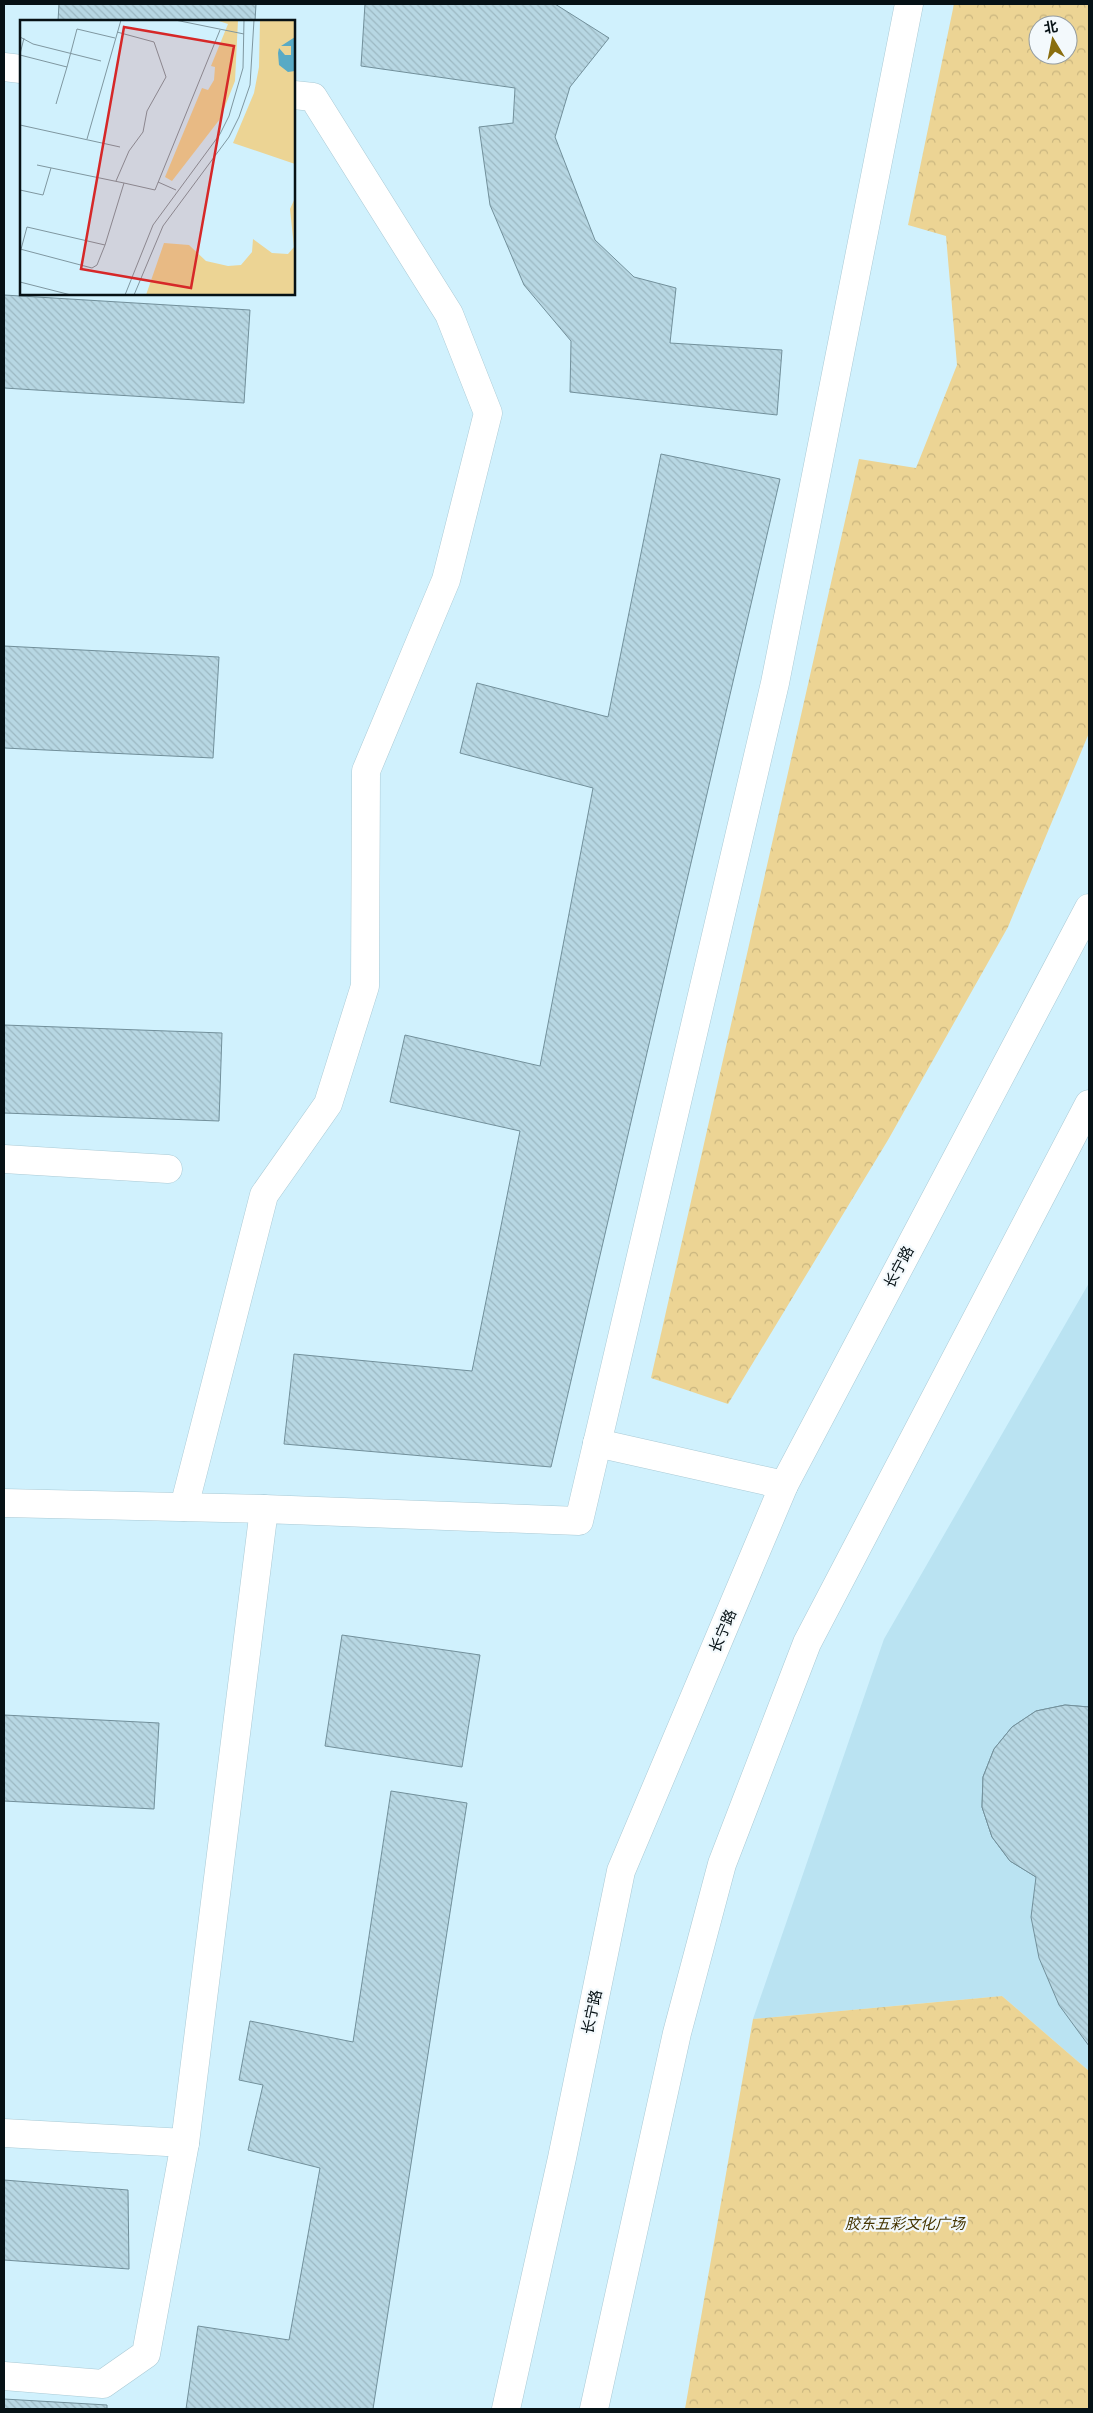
<svg xmlns="http://www.w3.org/2000/svg" width="1093" height="2413" viewBox="0 0 1093 2413" font-family="'Crimson Pro','Noto Sans SC',serif">
  <defs>
    <pattern id="forest-crowns" width="20" height="18" patternUnits="userSpaceOnUse" patternTransform="scale(1.25)"><rect width="20" height="18" fill="#ecd494"/><path d="M2 6a3 3 0 1 1 6 0M12 15a3 3 0 1 1 6 0" fill="none" stroke="#c9b57f"/></pattern>
    <pattern id="building-back-hatch" width="6" height="6" patternUnits="userSpaceOnUse" patternTransform="scale(1.25)"><rect width="6" height="6" fill="#b7d7e3"/><path d="M-1 5l2 2M0 0l6 6M5-1l2 2" fill="none" stroke="#9cb8c2"/></pattern>
  </defs>
  <rect width="100%" height="100%" fill="#d0f1fd"/>
  <polygon fill="#bae3f2" points="1089,1283 1089,2071 1002,1996 753,2019 884,1639"/>
  <g fill="url(#forest-crowns)" fill-rule="evenodd">
    <path d="M954 4H1089V733L1008 927 888 1140 728 1404 651 1378 859 459 916 468 957 365 946 236 908 225ZM1038 25H1068V55H1038Z"/>
    <polygon points="1002,1996 1089,2071 1089,2409 685,2409 753,2019"/>
  </g>
  <g fill="url(#building-back-hatch)" stroke="#72909b">
    <polygon points="59,4 256,4 255,21 58,21"/>
    <polygon points="365,4 555,4 609,38 570,87 555,137 595,240 634,277 676,288 670,343 782,350 777,415 570,392 571,341 524,285 490,205 479,127 513,123 515,88 361,66"/>
    <polygon points="4,295 250,310 244,403 4,388"/>
    <polygon points="661,454 780,479 551,1467 284,1444 294,1354 472,1371 520,1131 390,1102 405,1035 540,1066 593,788 460,753 477,683 608,717"/>
    <polygon points="4,646 219,657 213,758 4,748"/>
    <polygon points="4,1025 222,1033 219,1121 4,1113"/>
    <polygon points="342,1635 480,1655 462,1767 325,1746"/>
    <polygon points="1065,1705 1089,1707 1089,1881 1066,1884 1036,1877 1010,1861 992,1837 982,1807 983,1777 994,1749 1012,1727 1036,1711"/>
    <polygon points="1065,1705 1089,1707 1089,2046 1059,2005 1039,1958 1031,1917 1036,1877 1010,1861 992,1837 982,1807 983,1777 994,1749 1012,1727 1036,1711"/>
    <polygon points="4,1715 159,1723 154,1809 4,1801"/>
    <polygon points="391,1791 467,1803 373,2409 186,2409 198,2326 289,2340 320,2168 248,2150 263,2085 239,2080 250,2021 353,2042"/>
    <polygon points="4,2180 128,2190 129,2269 4,2260"/>
    <polygon points="4,2399 107,2405 107,2409 4,2409"/>
  </g>
  <g fill="none" stroke-linecap="round" stroke-linejoin="round">
    <defs>
      <g id="street">
        <polyline points="4,67 21,69"/>
        <polyline points="4,1159 168,1169"/>
        <polyline points="597,1443 784,1485"/>
        <polyline points="4,1503 264,1509"/>
        <polyline points="184,1507 264,1195 328,1104 365,986 366,771 446,580 488,413 449,314 313,97 294,95"/>
        <polyline points="4,2133 185,2143 264,1509 579,1521 775,683 909,4"/>
        <polyline points="4,2376 103,2384 146,2354 185,2143"/>
      </g>
      <g id="secondary">
        <polyline points="506,2409 562,2158 621,1871 784,1485 1089,908"/>
        <polyline points="594,2409 677,2033 722,1864 807,1643 1089,1104"/>
      </g>
    </defs>
    <use href="#street" stroke="#aacad5" stroke-width="29"/>
    <use href="#secondary" stroke="#aacad5" stroke-width="29"/>
    <use href="#street" stroke="#fff" stroke-width="28"/>
    <use href="#secondary" stroke="#fff" stroke-width="28"/>
  </g>
  <g text-anchor="middle" stroke-width="4.5" stroke-linejoin="round" paint-order="stroke">
    <g font-size="15" fill="#061115" stroke="#f3f9fc">
      <text transform="translate(899 1267) rotate(-62)" y="5">长宁路</text>
      <text transform="translate(723 1631) rotate(-67)" y="5">长宁路</text>
      <text transform="translate(592 2012) rotate(-78)" y="5">长宁路</text>
    </g>
    <g font-size="15" font-style="italic" fill="#453500" stroke="#f3f9fc">
      <text x="905" y="2229">胶东五彩文化广场</text>
    </g>
  </g>
  <g transform="translate(20 20)">
    <rect width="275" height="275" fill="#d0f1fd"/>
    <path d="M196 0H218L215 61 200 99 152 161 145 157 182 68 188 70 194 60 195 47 191 46 208 4ZM240 0H275V144L213 123 234 73 239 47ZM275 178V275H126L144 223 169 225 186 241 208 246 221 245 232 232 233 219 252 233 268 234 274 227 270 189Z" fill="#ecd494"/>
    <path d="M275 17V51L268 52 259 45 258 33 259 28 265 35H271V26H261Z" fill="#59aac5"/>
    <path fill="none" stroke="#7f97a0" stroke-width="1" d="M155 0 224 14M0 17 13 24 81 41M0 34 4 18M0 35 47 47 57 9 95 18M36 84 47 47M0 105 100 127M67 119 101 0M17 145 104 163M96 161 109 131 123 112 127 91 146 57 134 22 97 12M138 162 156 170M0 170 23 175 31 148M0 229 72 248 77 245 85 225M0 233 7 207 85 225 104 163 135 170 200 10M0 262 51 275M105 275 133 205 200 114 209 96 223 48 224 0M114 275 143 206 209 117 219 97 230 65 234 0"/>
    <path fill="#d62828" fill-opacity="0.15" stroke="#d62828" stroke-width="2.5" d="M104 7 214 26 171 268 61 249Z"/>
    <rect width="275" height="275" fill="none" stroke="#061115" stroke-width="2.5"/>
  </g>
  <rect width="1093" height="2413" fill="none" stroke="#061115" stroke-width="10"/>
  <g transform="translate(1053 40) rotate(350)"><circle r="24" fill="#f3f9fc" stroke="#949ca0"/>
  <path d="M0-4L9 19L0 12L-9 19Z" fill="#8a6e0f"/>
  <text y="-8" font-size="14" font-weight="bold" text-anchor="middle" fill="#061115">北</text>
  </g>
</svg>
